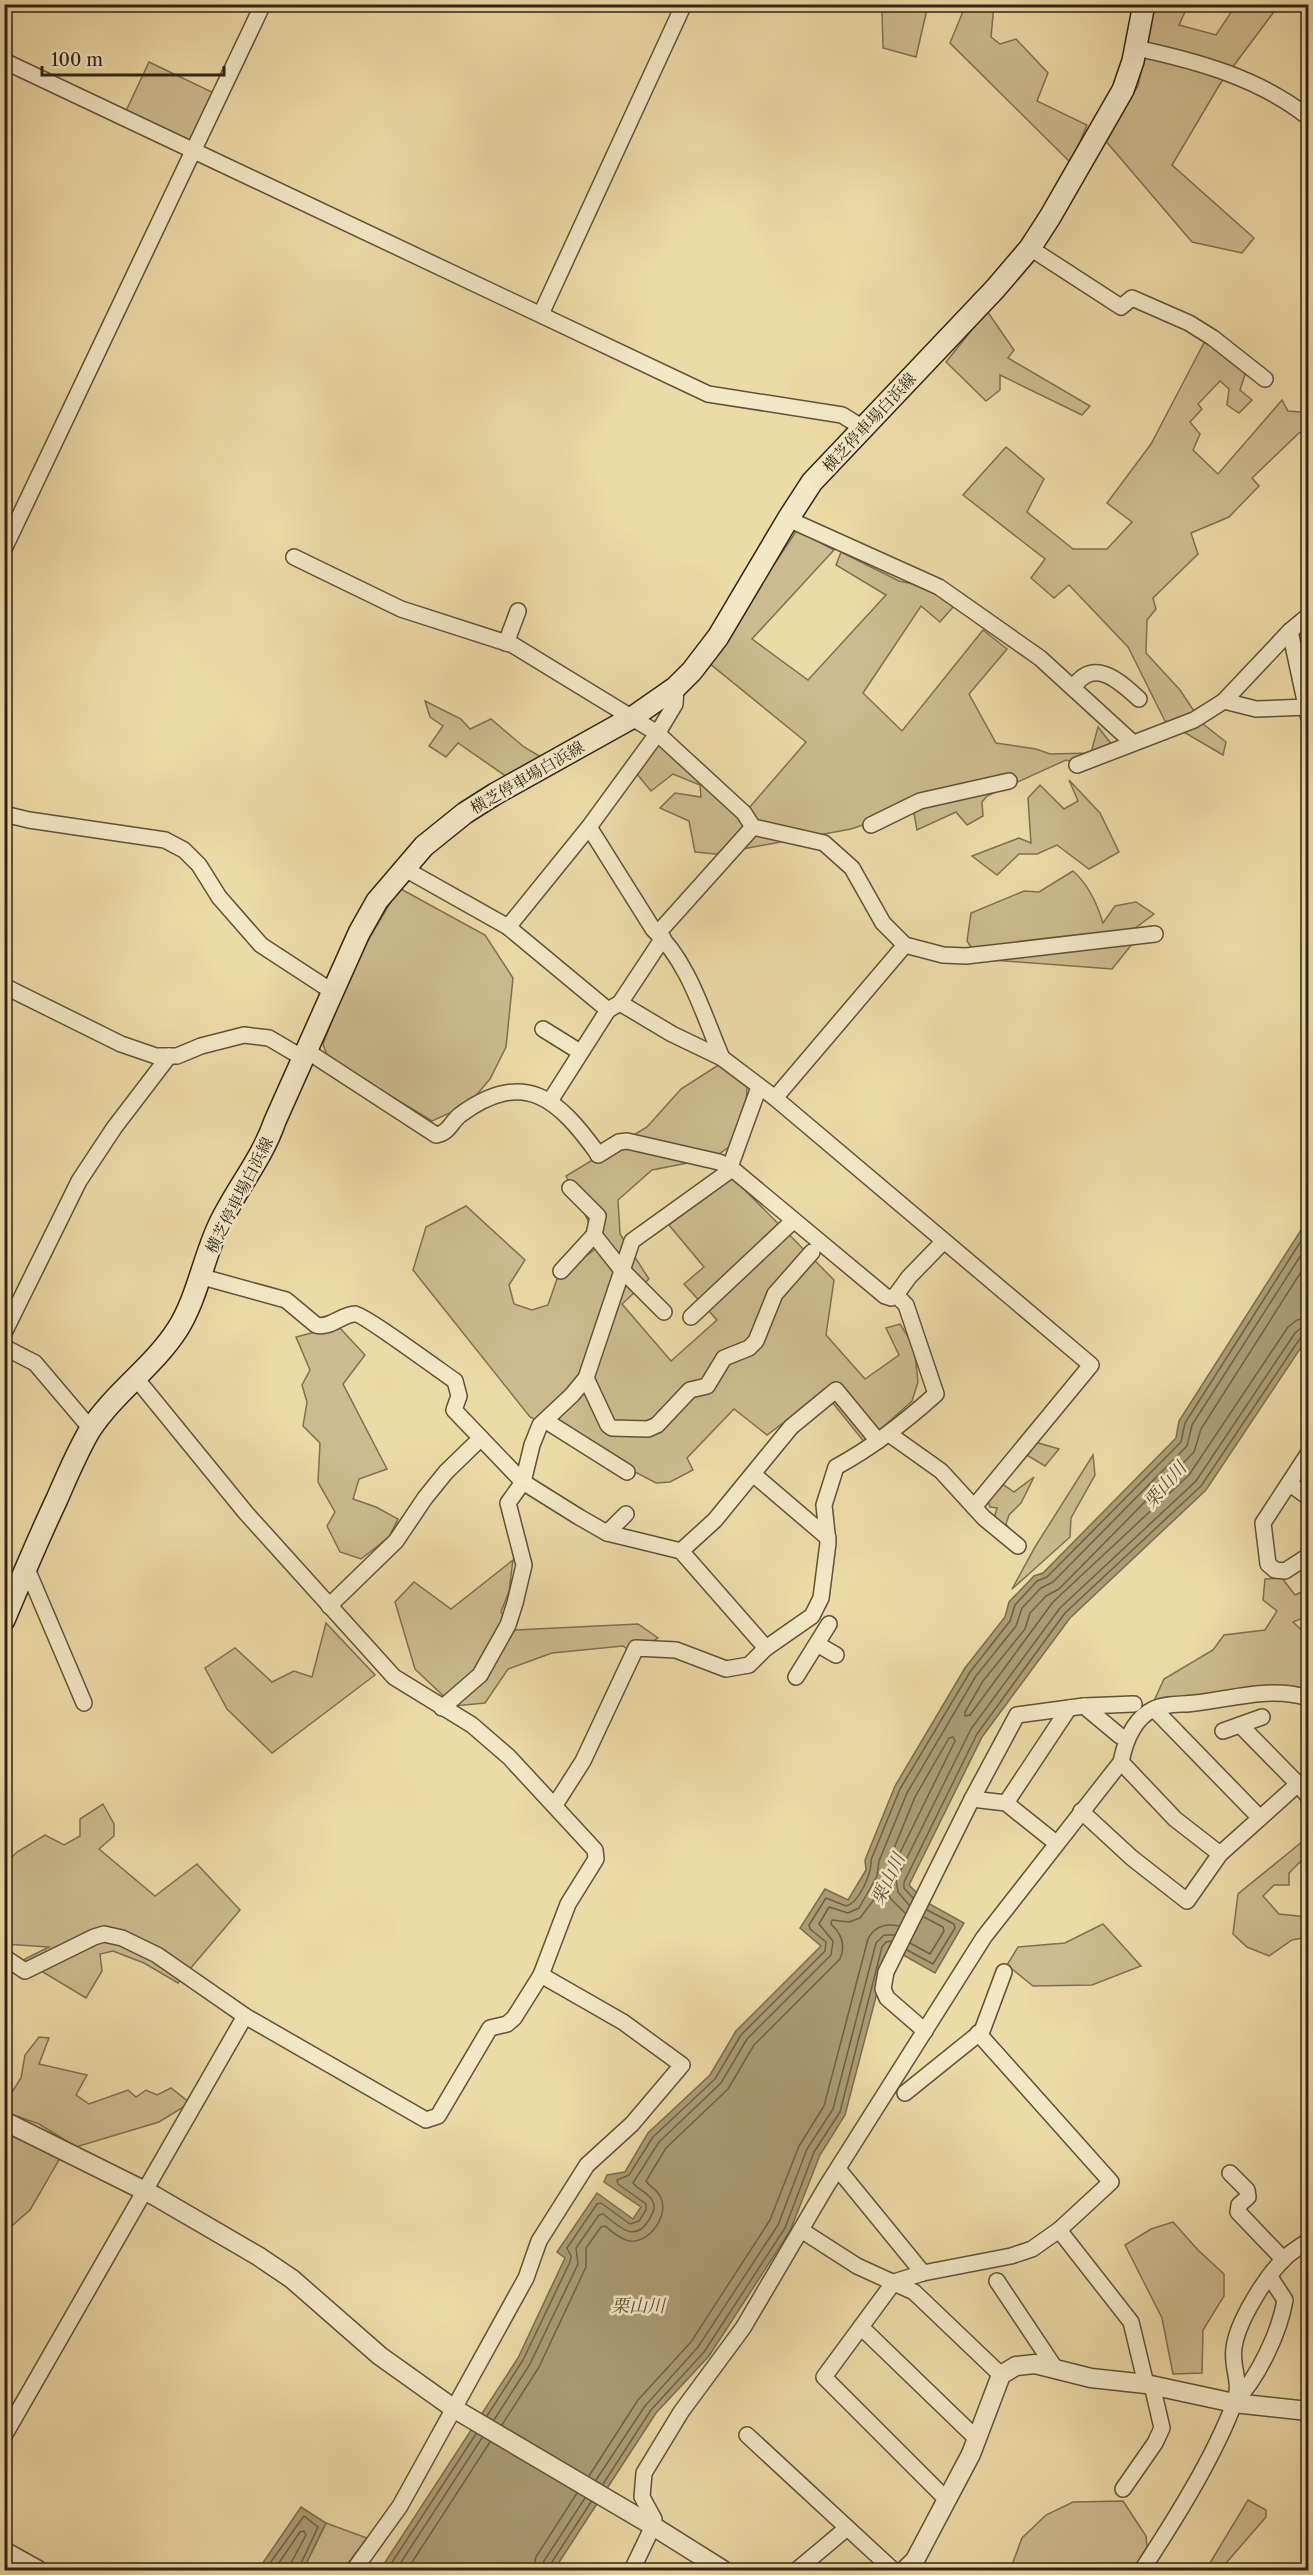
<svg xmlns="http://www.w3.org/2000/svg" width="1313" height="2575" viewBox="0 0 1313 2575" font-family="'Libre Caslon Text','Noto Serif JP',serif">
  <rect width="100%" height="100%" fill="#ecdaa7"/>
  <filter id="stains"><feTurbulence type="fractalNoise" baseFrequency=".00333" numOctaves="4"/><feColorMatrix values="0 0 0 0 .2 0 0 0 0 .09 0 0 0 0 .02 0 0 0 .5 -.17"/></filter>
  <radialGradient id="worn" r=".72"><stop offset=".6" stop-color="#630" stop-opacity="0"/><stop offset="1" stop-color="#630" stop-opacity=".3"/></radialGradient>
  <g fill="#ccbb8e" stroke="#7e7051" stroke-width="1.5">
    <polygon points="876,5 928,5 916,57 883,48 882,10"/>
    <polygon points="961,5 994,5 991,37 1000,44 1016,39 1048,73 1037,101 1087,125 1071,163 950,43 962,14"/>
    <polygon points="1155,5 1188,5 1179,25 1216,35 1236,5 1279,5 1220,84 1172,165 1254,238 1242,253 1192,242 1104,139 1138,86"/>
    <polygon points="149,62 214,93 191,142 126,111"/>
    <polygon points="987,311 1014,350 1008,358 1090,406 1082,415 1000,375 1000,390 986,401 946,362"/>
    <polygon points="1206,339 1247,368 1240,390 1252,400 1239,413 1227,405 1229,389 1220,381 1198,404 1202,409 1190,422 1200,434 1193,450 1218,474 1282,400 1288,411 1301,412 1308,406 1308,430 1299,433 1252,478 1259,486 1229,517 1191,533 1198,554 1153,598 1156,609 1147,620 1146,653 1180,690 1202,723 1226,742 1223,755 1165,721 1128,647 1069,585 1054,598 1031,578 1045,559 963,495 1006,447 1044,479 1027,512 1073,549 1107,549 1132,522 1107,503 1151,444"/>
    <polygon points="797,530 834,550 752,639 808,680 886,595 836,565 841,552 899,581 923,586 954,606 940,622 921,606 863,693 902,731 983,630 1007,649 969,694 996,743 1036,749 1050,754 1091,753 1098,727 1120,755 1093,766 1066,760 987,796 982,802 983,816 967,825 956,812 917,830 913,808 851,829 716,854 695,852 689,821 660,808 675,793 701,797 700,785 673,774 651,791 637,774 661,741 749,808 806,742 709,663"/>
    <polygon points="425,701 461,719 470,729 491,719 524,747 546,760 510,779 458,743 446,757 429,746 443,726 430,717"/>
    <polygon points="1069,780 1100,813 1119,852 1089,869 1057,845 1037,854 1019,854 997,875 972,856 1019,838 1031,843 1028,798 1040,785 1064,809 1078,801"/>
    <path d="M1073 871C1089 885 1097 903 1103 923L1115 906 1136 902 1154 914 1134 929 1137 938 1112 969 979 959 967 941 971 913 1024 891 1039 892Z"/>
    <polygon points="399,888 485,935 513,978 506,1047 490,1079 468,1105 432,1121 328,1058 323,1044 355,962"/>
    <polygon points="720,1064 747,1086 746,1114 729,1147 713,1158 652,1170 618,1200 620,1234 649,1279 622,1304 671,1361 717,1320 684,1284 704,1267 669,1225 732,1177 834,1280 826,1335 865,1379 899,1355 886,1328 900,1324 914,1346 918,1382 912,1401 865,1443 824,1392 767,1435 734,1409 687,1458 693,1470 670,1482 656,1483 530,1417 413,1270 426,1227 466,1206 525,1260 509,1285 514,1304 532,1310 548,1305 557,1279 600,1245 566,1176 647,1127 681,1089"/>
    <polygon points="338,1326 365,1355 343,1384 387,1469 359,1479 353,1499 376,1507 398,1519 389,1537 361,1559 340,1552 327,1526 335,1512 318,1482 320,1443 303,1426 307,1402 302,1385 310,1370 296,1337"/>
    <polygon points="1035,1442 1059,1449 1045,1466 1025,1454"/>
    <polygon points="1093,1455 1095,1475 1071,1518 1070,1537 1012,1589 1035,1547"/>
    <polygon points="1034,1477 1021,1503 1009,1515 1006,1524 1014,1535 991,1529 997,1508 990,1507 984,1491 998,1481 1014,1492"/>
    <polygon points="513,1560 509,1591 501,1612 515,1630 638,1624 658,1638 634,1653 623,1646 552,1653 508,1669 485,1703 454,1706 415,1669 395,1602 414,1582 451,1609"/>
    <polygon points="1282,1578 1295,1595 1308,1589 1308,1616 1293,1622 1308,1636 1308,1693 1154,1701 1164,1679 1213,1650 1224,1635 1265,1630 1277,1611 1263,1600 1265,1579"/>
    <polygon points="326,1623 375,1675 272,1753 227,1709 205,1668 235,1648 272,1682 294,1671 312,1677"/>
    <polygon points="103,1804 114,1824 114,1836 99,1849 155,1896 197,1864 240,1910 178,1983 144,1963 113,1951 100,1954 102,1971 86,1998 23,1960 49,1947 5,1944 4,1896 8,1891 5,1887 5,1864 17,1852 45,1835 64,1845 80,1836 80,1819"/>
    <polygon points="1308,1837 1308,1854 1289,1873 1289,1885 1274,1885 1263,1896 1279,1914 1308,1917 1308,1937 1292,1940 1269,1956 1247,1947 1233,1934 1238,1894"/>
    <polygon points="1103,1924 1141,1966 1092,1985 1033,1986 1007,1965 1018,1947 1065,1943"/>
    <polygon points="39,2037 49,2038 39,2064 87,2075 76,2095 89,2104 128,2090 136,2097 146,2090 157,2095 171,2088 190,2103 159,2122 76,2147 39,2124 5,2112 5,2103 21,2078 25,2055"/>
    <polygon points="5,2133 60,2158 30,2210 8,2229 5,2224"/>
    <polygon points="1173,2222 1198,2250 1224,2274 1224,2296 1203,2330 1202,2373 1173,2374 1162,2318 1125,2245 1151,2229"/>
    <polygon points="1248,2500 1266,2510 1266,2517 1220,2570 1209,2570 1207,2568"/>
    <polygon points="1123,2501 1146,2536 1147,2547 1134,2570 1010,2570 1022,2538 1046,2515 1073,2502"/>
    <polygon points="326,2523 367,2538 343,2570 303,2570"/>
  </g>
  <g fill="#ac9c75" stroke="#7a6c4e" stroke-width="1.5">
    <polygon points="1308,1219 1308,1337 1206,1490 1070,1618 982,1737 909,1885 926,1902 964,1923 935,1973 889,1947 845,2115 820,2155 790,2231 709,2356 656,2413 554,2570 380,2570 518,2358 565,2258 557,2252 597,2193 633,2219 641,2207 604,2182 607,2175 625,2172 648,2133 710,2075 736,2031 821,1946 800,1928 825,1889 848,1900 866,1870 865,1860 895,1786 965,1668 1005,1617 1009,1602 1034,1576 1043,1573 1176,1438 1179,1421"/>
    <polygon points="301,2507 326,2523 303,2570 258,2570"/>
  </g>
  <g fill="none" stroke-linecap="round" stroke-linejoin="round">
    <g stroke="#6e6044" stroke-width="1.5">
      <polyline points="1308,1261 1201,1429 1194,1452 1059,1589 1046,1596 1030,1613 1025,1629 983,1681 965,1712 965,1716 970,1715 1053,1602 1189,1475 1288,1327 1297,1320 1308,1318"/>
      <polygon points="953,1737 955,1741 894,1865 890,1866 888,1863 915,1797 949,1738"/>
      <polyline points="913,1898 904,1888 904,1882 977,1734 1065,1613 1201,1486 1301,1337 1308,1334"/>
      <polyline points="909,1905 898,1892 896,1880 971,1729 1060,1608 1196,1481 1295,1333 1301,1328 1308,1327"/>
      <polyline points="910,1943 930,1954 944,1931 943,1927 924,1917"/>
      <polyline points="907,1950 933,1964 955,1928 954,1924 927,1910"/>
      <path d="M487 2416 523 2360 570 2262 571 2256 567 2248 597 2204 601 2203 630 2224 639 2221 646 2210V2204L618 2184 617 2180 629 2175 653 2137 715 2079 741 2035 825 1951 826 1942 810 1929 809 1925 826 1898 846 1906C859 1903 872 1873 871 1860L900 1789 970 1672 1010 1621 1015 1605 1037 1581 1047 1577 1181 1442 1185 1423 1308 1230"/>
      <path d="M494 2420 530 2364 578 2264 576 2248 599 2215 603 2214C619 2226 634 2244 649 2220 652 2214 656 2209 653 2202 650 2193 638 2190 633 2183L659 2142 721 2083 747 2039 831 1955 833 1941 819 1924 829 1907 848 1913 859 1908 877 1876 879 1861 907 1793 976 1676 1016 1626 1022 1608 1041 1588 1053 1582 1187 1446 1192 1425 1308 1244"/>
      <path d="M502 2425 539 2367 586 2267V2248L601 2227 605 2226C612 2232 620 2239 629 2241 649 2244 669 2216 661 2198 658 2190 650 2187 646 2181L666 2148 728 2089 754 2045 840 1959C846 1945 842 1934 831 1924L832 1920 849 1922 860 1918 884 1886 891 1899 905 1913"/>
      <path d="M589 2476 638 2400 691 2342 770 2220 799 2146 824 2106 868 1939C874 1927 885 1923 899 1926"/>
      <polyline points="596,2480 645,2406 698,2347 778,2225 807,2149 833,2109 876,1943 884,1935 895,1935"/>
      <polyline points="603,2484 651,2410 704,2352 785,2228 814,2152 840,2112 882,1947 886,1942 891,1941"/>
      <polyline points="265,2570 304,2516 318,2527 298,2570"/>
      <polyline points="274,2570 300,2532 304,2531 306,2535 291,2563 290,2570"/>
      <polyline points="387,2570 476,2434"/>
      <polyline points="396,2570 482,2438"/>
      <polyline points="407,2570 490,2442"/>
      <polyline points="533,2570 536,2557 577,2493"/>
      <polyline points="542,2570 544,2561 585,2498"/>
      <polyline points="549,2570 550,2565 591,2502"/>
    </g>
    <defs>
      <g id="minor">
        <path d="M1136 48C1197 61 1259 78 1308 117"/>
        <polyline points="4,61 708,394 842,415 863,428"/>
        <polyline points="1030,248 1121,307 1132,298 1189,323 1213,338 1265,379"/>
        <polyline points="541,314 684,4"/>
        <polyline points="788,519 939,587 1040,658 1133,743"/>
        <polyline points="4,549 263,4"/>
        <polyline points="294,557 401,609 513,645 657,733 744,813 753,827"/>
        <polyline points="1290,631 1308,715"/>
        <polyline points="506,643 518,611"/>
        <path d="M1073 688C1094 656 1120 682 1139 699"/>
        <polyline points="1224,701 1256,709 1308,707"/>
        <polyline points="1077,765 1194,720 1224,701 1290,631 1308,616"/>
        <polyline points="4,814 29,820 165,840 184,850 199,865 219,897 261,945 333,992"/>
        <polyline points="871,825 920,801 1009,781"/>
        <path d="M589 827 653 929C689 962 703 1014 722 1058"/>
        <polyline points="405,869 508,927 608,1010 620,1003 663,938"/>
        <polyline points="508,927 589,827 657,734 675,704 676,687"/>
        <polyline points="658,933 753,827 824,843 852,868 883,923 905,945 943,955 966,956 1155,934"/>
        <polyline points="4,986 121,1044 156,1056 177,1056 201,1046 244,1035 269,1038 303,1058"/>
        <polyline points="620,1003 672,1034 722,1058 775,1098 1091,1365 974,1507"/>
        <polyline points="543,1029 580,1052"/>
        <path d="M307 1051 436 1135C449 1133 451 1122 460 1115 525 1067 559 1100 598 1154"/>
        <polyline points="759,1087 730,1167 885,1296 891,1298 896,1295"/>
        <polyline points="775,1098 905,945"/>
        <polyline points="550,1101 608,1010"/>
        <polyline points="594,1235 621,1269 664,1312"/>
        <polyline points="561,1271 594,1235 598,1216 570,1188"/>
        <path d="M199 1276 286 1300 316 1325C330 1329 342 1314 355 1314 363 1314 442 1372 455 1381L459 1396 454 1410 523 1482 579 1517 607 1533 681 1551 766 1648"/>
        <polyline points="691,1317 793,1221"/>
        <polyline points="4,1333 79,1181 114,1128 169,1056"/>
        <polyline points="4,1347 35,1363 91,1429"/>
        <polyline points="586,1378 608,1425 612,1428 648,1429 657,1425 690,1390 707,1386 724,1358 749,1348 756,1341 775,1294 812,1252"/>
        <polyline points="546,1421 627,1472"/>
        <polyline points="889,1434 941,1471 984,1518 1018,1546"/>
        <polyline points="1308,1454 1263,1523 1268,1564 1275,1570 1285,1571 1308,1556"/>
        <polyline points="753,1474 828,1538"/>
        <polyline points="1290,1484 1308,1497"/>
        <polyline points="607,1533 626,1514"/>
        <polyline points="681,1551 715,1520 791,1427 836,1390 878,1441"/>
        <polyline points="27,1569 84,1703"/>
        <polyline points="329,1606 396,1541 425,1498 446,1472 480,1439"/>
        <polyline points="817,1644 836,1655"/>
        <polyline points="796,1677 829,1624"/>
        <polyline points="1084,1706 1120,1736"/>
        <polyline points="442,1708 480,1675 508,1625 515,1603 524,1565 508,1503 523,1482 532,1445 540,1425 572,1395 586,1378 632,1241 728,1172 730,1167 719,1162 627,1141 619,1142 598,1155"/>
        <polyline points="1154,1709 1260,1818"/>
        <polyline points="1240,1725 1298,1784"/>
        <polyline points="1223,1731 1262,1717"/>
        <polyline points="1121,1762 1175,1819 1220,1854"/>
        <polyline points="972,1799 1006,1803 1056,1843"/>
        <polyline points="1006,1803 1069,1708"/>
        <path d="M555 1805 583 1761 636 1648 676 1650 726 1669 749 1665 766 1648 812 1616 821 1598 828 1543 824 1505 836 1467C873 1447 905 1422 936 1394L906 1305 896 1295 909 1277 944 1241"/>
        <polyline points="1081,1811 1132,1858 1187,1901 1220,1854 1298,1784 1308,1796"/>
        <polyline points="4,1957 25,1971 94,1937 104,1934 122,1938 157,1955 245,2016 426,2120 438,2116 490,2028 507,2024 514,2018 541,1975 568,1904 596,1859 595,1850 509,1757 472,1725 394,1677 246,1513 135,1377"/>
        <polyline points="925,2031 887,1998 883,1989 886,1972 972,1799 1017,1715 1084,1706 1134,1704"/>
        <polyline points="978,2033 1111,2182 1059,2230 1131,2322 1146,2384"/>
        <polyline points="905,2093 982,2031 1004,1972"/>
        <polyline points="838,2169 923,2273"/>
        <polyline points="1230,2173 1247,2190 1248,2197 1239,2205 1238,2212 1283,2259"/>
        <polyline points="801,2230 857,2266 914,2292 1001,2375"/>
        <polyline points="997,2281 1055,2368"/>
        <polyline points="861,2327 977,2439"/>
        <path d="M1236 2400C1258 2378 1280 2331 1285 2300L1270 2277"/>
        <polyline points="747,2435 893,2570"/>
        <polyline points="4,2436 245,2016"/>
        <polyline points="1123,2489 1155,2443 1162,2428 1152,2385"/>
        <polyline points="947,2500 824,2377 894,2282 923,2273 1011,2256 1032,2249 1059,2230"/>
        <polyline points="354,2570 400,2506 526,2278 539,2241 587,2165 632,2124 682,2065 623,2022 541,1975"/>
        <path d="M632 2570 653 2526 654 2519 642 2497 644 2473 681 2412 743 2328 826 2187 984 1937 1121 1762C1125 1742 1134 1718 1154 1709 1166 1703 1182 1705 1195 1703 1232 1699 1271 1686 1308 1698"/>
        <polyline points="797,2570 847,2528"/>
        <path d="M1142 2570C1174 2521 1215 2456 1235 2401 1242 2382 1231 2368 1234 2348 1237 2322 1265 2278 1283 2260 1290 2252 1300 2247 1308 2241"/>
      </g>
      <g id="tertiary">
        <polyline points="4,2121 155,2196 258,2256 292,2279 380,2356 453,2408 653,2526 723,2570"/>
        <polyline points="4,2551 38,2570"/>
        <polyline points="905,2570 915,2560 971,2454 1001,2375 1016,2366 1035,2364 1091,2378 1146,2384 1234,2403 1308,2411"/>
      </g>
      <path id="secondary" d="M4 1620C21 1580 38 1539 57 1499 67 1476 77 1452 90 1430 114 1393 153 1367 177 1330 197 1299 203 1259 219 1225 236 1189 262 1159 275 1121L359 933 377 901 424 846 465 813 495 794 633 717 676 687 692 671 718 637 788 519 812 482 995 289 1030 248 1050 217 1123 90 1133 61 1144 4"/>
    </defs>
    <use href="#minor" stroke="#5f5239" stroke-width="18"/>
    <use href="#tertiary" stroke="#5f5239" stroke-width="21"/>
    <use href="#secondary" stroke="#302414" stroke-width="24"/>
    <use href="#minor" stroke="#f3e7c6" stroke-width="15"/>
    <use href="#tertiary" stroke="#f3e7c6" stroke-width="18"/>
    <use href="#secondary" stroke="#f3e7c6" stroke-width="21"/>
  </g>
  <g text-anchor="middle" stroke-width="5" stroke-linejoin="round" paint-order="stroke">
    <g font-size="16" fill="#302414" stroke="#f3e7c6">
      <text transform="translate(869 422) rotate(-47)" y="6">横芝停車場白浜線</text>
      <text transform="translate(527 777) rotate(-30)" y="6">横芝停車場白浜線</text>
      <text transform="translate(239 1195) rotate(-63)" y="6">横芝停車場白浜線</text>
    </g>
    <g font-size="18" font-style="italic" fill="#5b4e36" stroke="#f3e7c6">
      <text transform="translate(1165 1485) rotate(-49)" y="6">栗山川</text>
      <text transform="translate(888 1879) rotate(-64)" y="6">栗山川</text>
      <text x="638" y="2312">栗山川</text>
    </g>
  </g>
  <rect width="1313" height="2575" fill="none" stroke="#ecdaa7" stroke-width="24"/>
  <rect x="6" y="6" width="1301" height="2563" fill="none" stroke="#302414" stroke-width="3"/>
  <rect x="12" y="12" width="1289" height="2551" fill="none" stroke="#302414" stroke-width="1.5"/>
  <path d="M42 66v9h182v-9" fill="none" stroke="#302414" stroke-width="3"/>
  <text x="51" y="66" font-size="18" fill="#302414" stroke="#f3e7c6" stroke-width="4.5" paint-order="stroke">100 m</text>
  <rect width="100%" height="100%" filter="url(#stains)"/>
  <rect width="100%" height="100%" fill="url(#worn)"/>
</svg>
